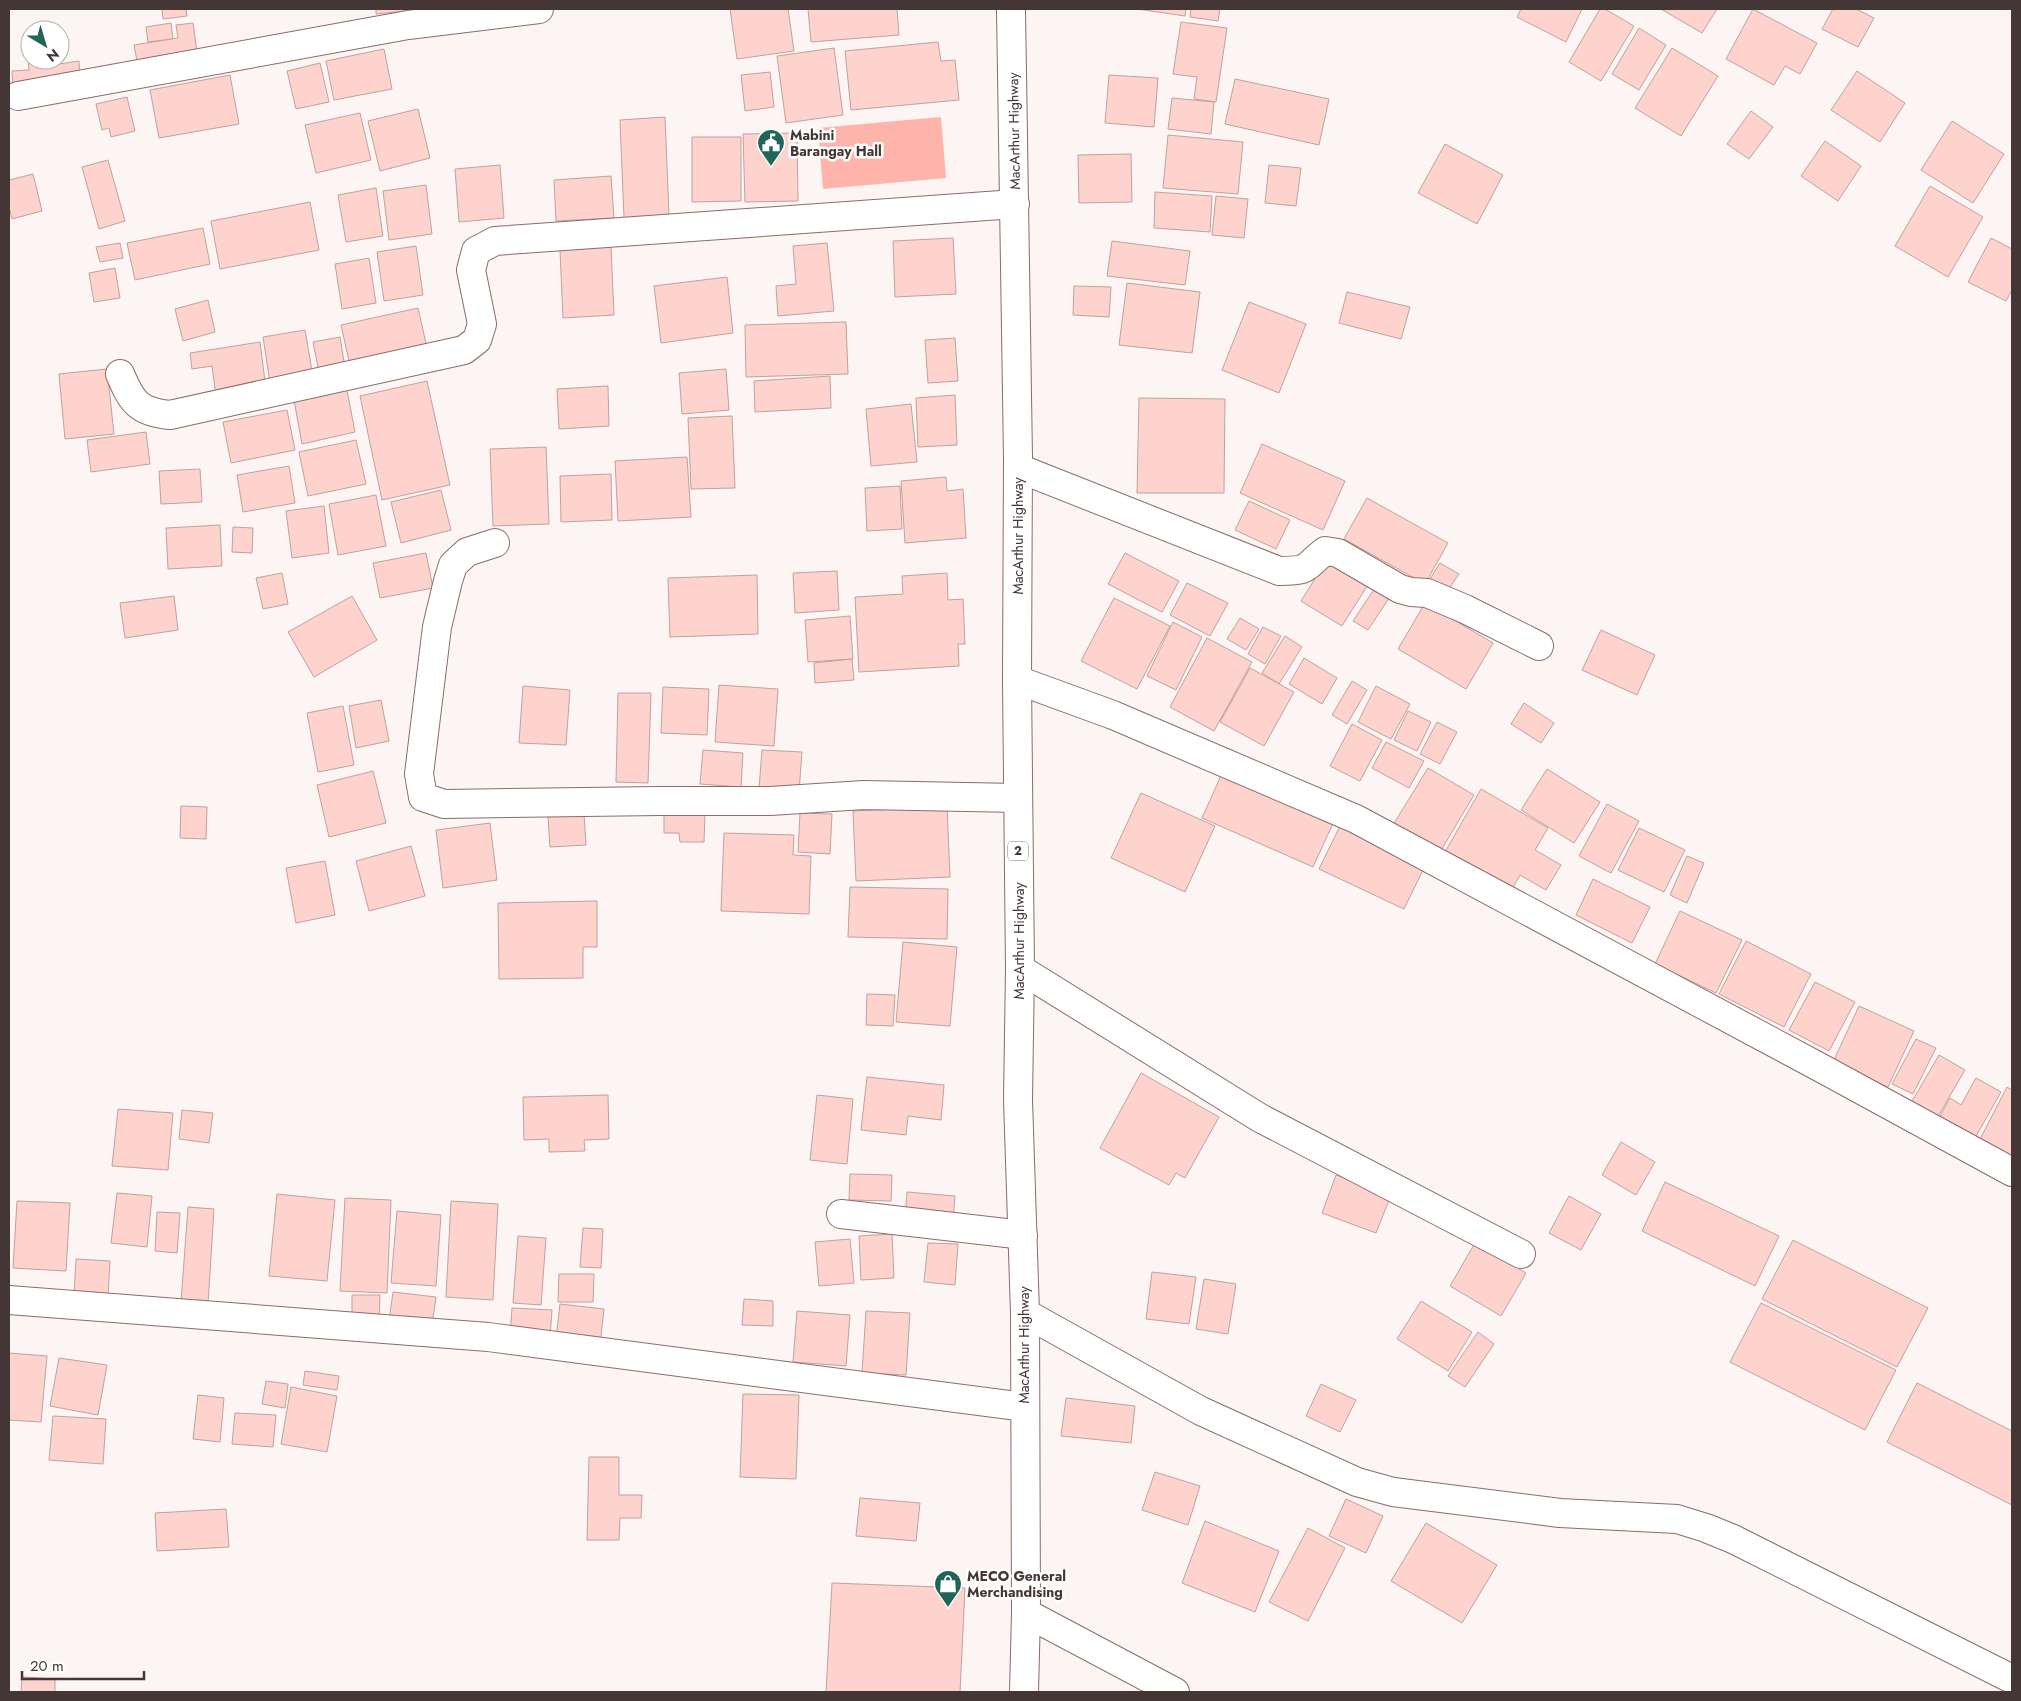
<svg xmlns="http://www.w3.org/2000/svg" width="2021" height="1701" viewBox="0 0 2021 1701" font-family="Jost,sans-serif">
  <rect width="100%" height="100%" fill="#fcf5f4"/>
  <polygon fill="#ffb4ab" points="941,117 946,178 823,189 818,128"/>
  <g fill="#fed3cd" stroke="#c1a19d">
    <polygon points="162,9 186,9 187,16 163,19"/>
    <polygon points="376,9 416,9 417,10 376,14"/>
    <polygon points="730,9 788,9 794,51 737,59"/>
    <polygon points="808,9 897,9 899,35 811,42"/>
    <polygon points="1137,9 1186,9 1185,16"/>
    <polygon points="1191,9 1220,9 1218,21 1190,17"/>
    <polygon points="1521,9 1582,9 1566,42 1517,17"/>
    <polygon points="1600,9 1605,9 1634,26 1601,81 1569,62"/>
    <polygon points="1661,9 1717,9 1702,33"/>
    <polygon points="1753,9 1817,43 1800,74 1785,66 1774,85 1726,59"/>
    <polygon points="1833,9 1856,9 1874,18 1858,47 1822,29"/>
    <polygon points="1181,22 1227,28 1216,102 1194,99 1197,77 1173,74"/>
    <polygon points="171,23 173,39 148,42 146,27"/>
    <polygon points="193,23 197,52 137,61 134,45 178,38 176,25"/>
    <polygon points="1639,28 1666,45 1639,90 1612,74"/>
    <polygon points="26,38 30,38 30,60 59,60 59,64 79,61 80,80 13,87 12,71 29,70"/>
    <polygon points="938,42 941,61 955,60 959,100 851,110 845,51"/>
    <polygon points="834,48 843,115 786,123 777,56"/>
    <polygon points="1672,48 1718,76 1681,136 1635,108"/>
    <polygon points="384,49 392,89 334,100 326,61"/>
    <polygon points="320,63 329,102 296,109 287,71"/>
    <polygon points="1857,71 1905,103 1880,142 1831,110"/>
    <polygon points="770,72 774,107 745,111 741,75"/>
    <polygon points="230,75 239,124 159,138 150,90"/>
    <polygon points="1109,75 1158,78 1154,127 1105,123"/>
    <polygon points="1235,79 1329,99 1319,145 1225,124"/>
    <polygon points="127,97 135,131 111,137 109,128 102,130 96,104"/>
    <polygon points="1172,98 1214,102 1211,134 1168,129"/>
    <polygon points="418,109 430,158 380,171 368,121"/>
    <polygon points="1751,111 1773,127 1749,159 1727,144"/>
    <polygon points="360,113 371,160 316,173 305,125"/>
    <polygon points="665,117 669,216 624,218 620,120"/>
    <polygon points="1952,121 2004,154 1973,203 1921,170"/>
    <polygon points="797,133 798,201 745,202 743,134"/>
    <polygon points="1168,135 1243,142 1238,194 1163,188"/>
    <polygon points="692,137 741,137 741,201 692,202"/>
    <polygon points="1825,141 1861,166 1838,201 1801,176"/>
    <polygon points="1445,144 1503,175 1477,224 1418,193"/>
    <polygon points="1131,154 1132,202 1079,203 1078,155"/>
    <polygon points="108,160 125,221 99,229 82,167"/>
    <polygon points="500,165 504,218 459,222 455,169"/>
    <polygon points="1269,165 1301,168 1296,206 1265,203"/>
    <polygon points="33,174 42,211 12,219 9,207 9,180"/>
    <polygon points="611,176 614,218 556,221 554,180"/>
    <polygon points="426,185 432,234 389,240 383,191"/>
    <polygon points="1930,186 1983,217 1948,277 1895,246"/>
    <polygon points="376,188 383,236 346,242 338,195"/>
    <polygon points="1155,192 1212,196 1210,232 1154,228"/>
    <polygon points="1216,196 1248,199 1244,238 1212,235"/>
    <polygon points="310,202 319,250 220,269 211,221"/>
    <polygon points="203,228 210,264 135,280 127,243"/>
    <polygon points="953,238 956,294 895,297 893,241"/>
    <polygon points="1991,238 2012,249 2012,290 2006,301 1968,282"/>
    <polygon points="1112,241 1190,251 1185,285 1107,276"/>
    <polygon points="120,243 123,258 100,262 96,247"/>
    <polygon points="827,243 834,311 778,316 776,286 796,284 793,246"/>
    <polygon points="416,246 423,295 384,301 377,252"/>
    <polygon points="611,247 614,315 563,318 560,250"/>
    <polygon points="369,258 376,303 342,309 335,264"/>
    <polygon points="115,268 120,298 94,302 89,273"/>
    <polygon points="727,277 733,333 661,343 654,286"/>
    <polygon points="1127,283 1200,292 1192,353 1119,345"/>
    <polygon points="1074,286 1111,287 1109,317 1073,315"/>
    <polygon points="1347,292 1410,307 1401,339 1339,323"/>
    <polygon points="208,300 215,332 183,341 175,309"/>
    <polygon points="1249,302 1306,324 1279,393 1222,370"/>
    <polygon points="418,308 428,352 351,370 341,325"/>
    <polygon points="846,322 848,374 746,377 745,325"/>
    <polygon points="305,330 313,377 270,383 263,337"/>
    <polygon points="340,337 345,368 319,372 313,342"/>
    <polygon points="955,338 958,381 928,383 925,340"/>
    <polygon points="260,342 266,389 216,396 212,366 192,369 190,353"/>
    <polygon points="107,369 114,434 65,439 59,374"/>
    <polygon points="726,369 729,410 682,414 679,373"/>
    <polygon points="830,376 831,408 755,412 754,381"/>
    <polygon points="427,381 450,485 382,500 360,396"/>
    <polygon points="608,386 609,426 559,429 557,389"/>
    <polygon points="347,390 355,432 302,444 294,400"/>
    <polygon points="955,395 957,445 918,447 916,398"/>
    <polygon points="1139,398 1225,399 1224,493 1137,493"/>
    <polygon points="911,404 917,462 871,466 866,409"/>
    <polygon points="287,410 295,450 231,463 223,422"/>
    <polygon points="732,416 735,488 691,489 688,418"/>
    <polygon points="146,432 150,464 91,472 87,440"/>
    <polygon points="356,440 366,484 308,496 299,452"/>
    <polygon points="1262,444 1345,481 1323,530 1240,493"/>
    <polygon points="546,447 549,524 493,526 490,449"/>
    <polygon points="687,457 691,517 618,521 615,461"/>
    <polygon points="289,466 295,503 243,512 237,475"/>
    <polygon points="200,469 202,502 161,504 159,471"/>
    <polygon points="611,474 612,520 561,522 560,476"/>
    <polygon points="946,477 947,491 963,489 966,538 905,543 901,481"/>
    <polygon points="900,486 902,529 867,531 865,488"/>
    <polygon points="441,490 451,530 401,543 391,502"/>
    <polygon points="376,495 386,546 338,555 329,504"/>
    <polygon points="1367,498 1448,543 1425,584 1344,539"/>
    <polygon points="1249,501 1290,520 1276,549 1235,530"/>
    <polygon points="324,506 329,553 292,558 286,511"/>
    <polygon points="220,525 222,566 168,569 166,528"/>
    <polygon points="233,527 253,528 252,553 232,552"/>
    <polygon points="426,553 433,588 380,598 373,563"/>
    <polygon points="1125,553 1179,581 1162,612 1108,584"/>
    <polygon points="1328,558 1369,583 1342,626 1301,601"/>
    <polygon points="1440,563 1459,574 1444,596 1426,585"/>
    <polygon points="837,571 839,610 795,613 793,573"/>
    <polygon points="282,573 288,604 263,609 256,578"/>
    <polygon points="947,573 948,600 963,599 965,644 958,644 959,666 859,672 855,597 903,594 902,576"/>
    <polygon points="757,575 758,634 670,637 668,578"/>
    <polygon points="1187,583 1228,603 1210,636 1170,615"/>
    <polygon points="1377,585 1391,595 1368,630 1353,621"/>
    <polygon points="174,596 178,630 125,638 120,603"/>
    <polygon points="352,596 377,640 314,677 288,632"/>
    <polygon points="1114,598 1170,626 1137,689 1081,661"/>
    <polygon points="1425,603 1493,643 1466,689 1398,649"/>
    <polygon points="850,616 853,659 808,662 805,620"/>
    <polygon points="1240,618 1259,629 1246,650 1227,639"/>
    <polygon points="1173,622 1202,637 1176,690 1147,676"/>
    <polygon points="1263,627 1281,636 1265,664 1248,654"/>
    <polygon points="1601,630 1655,655 1637,695 1582,670"/>
    <polygon points="1285,636 1302,647 1279,684 1262,673"/>
    <polygon points="1207,638 1252,662 1214,731 1170,707"/>
    <polygon points="1304,658 1337,678 1322,704 1289,684"/>
    <polygon points="852,659 854,680 815,683 814,663"/>
    <polygon points="1250,668 1294,692 1264,746 1220,722"/>
    <polygon points="1352,681 1367,690 1347,724 1332,715"/>
    <polygon points="719,685 778,689 774,746 715,742"/>
    <polygon points="523,686 570,690 566,745 519,743"/>
    <polygon points="1376,686 1410,704 1391,739 1358,722"/>
    <polygon points="663,687 709,689 707,735 661,733"/>
    <polygon points="618,693 651,693 648,783 616,782"/>
    <polygon points="381,700 389,741 356,748 349,706"/>
    <polygon points="1524,703 1554,723 1541,743 1511,724"/>
    <polygon points="343,706 354,765 318,772 307,713"/>
    <polygon points="1408,711 1431,722 1417,751 1394,740"/>
    <polygon points="1437,722 1457,732 1440,764 1420,754"/>
    <polygon points="1352,724 1382,740 1360,781 1330,766"/>
    <polygon points="1386,742 1424,761 1409,788 1372,768"/>
    <polygon points="703,750 743,753 741,787 700,784"/>
    <polygon points="762,750 802,752 799,792 759,789"/>
    <polygon points="1428,768 1474,795 1440,852 1393,825"/>
    <polygon points="1224,769 1335,819 1313,867 1202,818"/>
    <polygon points="1547,769 1600,802 1574,843 1521,810"/>
    <polygon points="373,771 386,823 329,837 317,785"/>
    <polygon points="1481,789 1548,828 1535,850 1561,865 1546,890 1520,875 1511,891 1445,852"/>
    <polygon points="1141,793 1215,826 1185,892 1111,858"/>
    <polygon points="1607,804 1639,821 1611,873 1579,856"/>
    <polygon points="181,806 207,807 206,839 180,838"/>
    <polygon points="947,807 950,877 856,881 853,811"/>
    <polygon points="705,813 704,842 680,842 679,833 664,833 664,814"/>
    <polygon points="800,813 832,814 830,854 798,852"/>
    <polygon points="584,814 586,845 550,847 548,816"/>
    <polygon points="490,823 497,880 443,888 436,830"/>
    <polygon points="1340,826 1425,866 1404,909 1319,869"/>
    <polygon points="1639,828 1685,850 1664,892 1618,870"/>
    <polygon points="724,833 794,835 793,855 811,856 809,914 721,911"/>
    <polygon points="411,846 425,896 369,911 356,861"/>
    <polygon points="1687,856 1704,863 1687,903 1670,895"/>
    <polygon points="325,861 335,915 296,923 286,868"/>
    <polygon points="1593,879 1650,907 1632,943 1576,915"/>
    <polygon points="850,887 948,889 947,939 848,937"/>
    <polygon points="597,901 597,947 583,947 583,978 499,979 498,903"/>
    <polygon points="1680,911 1742,940 1716,993 1655,964"/>
    <polygon points="1746,941 1811,974 1784,1027 1719,994"/>
    <polygon points="903,942 957,947 950,1026 896,1022"/>
    <polygon points="1815,982 1855,1002 1829,1051 1789,1030"/>
    <polygon points="867,994 895,995 893,1026 866,1025"/>
    <polygon points="1859,1006 1914,1031 1888,1087 1833,1062"/>
    <polygon points="1916,1039 1936,1048 1913,1094 1892,1084"/>
    <polygon points="1939,1055 1965,1070 1937,1118 1911,1103"/>
    <polygon points="1141,1073 1219,1117 1185,1178 1176,1173 1169,1185 1100,1148"/>
    <polygon points="867,1077 944,1085 941,1120 908,1116 906,1135 861,1130"/>
    <polygon points="1976,1078 2001,1092 1975,1138 1939,1118 1950,1098 1961,1105"/>
    <polygon points="2007,1087 2012,1090 2012,1158 1979,1141"/>
    <polygon points="608,1095 609,1139 584,1140 585,1151 549,1152 549,1139 524,1140 523,1097"/>
    <polygon points="817,1095 853,1099 847,1164 810,1160"/>
    <polygon points="118,1109 173,1113 168,1170 112,1166"/>
    <polygon points="182,1110 213,1113 209,1143 179,1139"/>
    <polygon points="1621,1142 1655,1162 1636,1195 1602,1175"/>
    <polygon points="850,1174 892,1175 891,1201 849,1200"/>
    <polygon points="1336,1175 1391,1195 1376,1233 1322,1213"/>
    <polygon points="1665,1182 1779,1236 1755,1286 1642,1231"/>
    <polygon points="907,1192 955,1196 953,1221 905,1218"/>
    <polygon points="117,1193 152,1196 147,1247 111,1243"/>
    <polygon points="277,1194 335,1200 327,1281 269,1276"/>
    <polygon points="1569,1196 1601,1214 1581,1250 1549,1233"/>
    <polygon points="345,1198 391,1200 387,1293 340,1291"/>
    <polygon points="17,1201 70,1203 66,1271 13,1268"/>
    <polygon points="451,1201 498,1204 493,1300 446,1297"/>
    <polygon points="188,1207 214,1209 208,1304 181,1302"/>
    <polygon points="397,1211 441,1215 436,1286 391,1283"/>
    <polygon points="157,1212 180,1213 177,1253 155,1251"/>
    <polygon points="583,1228 603,1229 601,1268 580,1267"/>
    <polygon points="892,1234 894,1278 861,1280 859,1236"/>
    <polygon points="518,1236 546,1238 541,1305 513,1303"/>
    <polygon points="850,1239 854,1283 819,1286 815,1242"/>
    <polygon points="1793,1240 1928,1308 1897,1367 1762,1299"/>
    <polygon points="928,1243 958,1244 955,1285 924,1282"/>
    <polygon points="1475,1243 1526,1273 1501,1316 1450,1286"/>
    <polygon points="76,1259 110,1261 108,1297 74,1295"/>
    <polygon points="1152,1272 1196,1277 1189,1324 1146,1319"/>
    <polygon points="559,1274 594,1274 593,1302 558,1302"/>
    <polygon points="1204,1279 1236,1284 1228,1334 1196,1329"/>
    <polygon points="393,1292 436,1297 432,1325 389,1321"/>
    <polygon points="352,1295 380,1295 379,1321 352,1321"/>
    <polygon points="744,1299 773,1301 773,1326 742,1325"/>
    <polygon points="1421,1301 1472,1332 1448,1371 1397,1339"/>
    <polygon points="1761,1303 1896,1370 1865,1430 1730,1362"/>
    <polygon points="560,1304 604,1309 600,1344 556,1339"/>
    <polygon points="512,1308 552,1310 550,1338 510,1335"/>
    <polygon points="797,1311 850,1315 846,1366 793,1362"/>
    <polygon points="866,1311 910,1313 906,1375 862,1373"/>
    <polygon points="1478,1332 1494,1344 1465,1387 1448,1376"/>
    <polygon points="9,1353 47,1356 41,1422 9,1420"/>
    <polygon points="59,1358 107,1365 98,1415 50,1406"/>
    <polygon points="305,1371 339,1376 337,1390 303,1385"/>
    <polygon points="266,1381 288,1384 285,1408 262,1404"/>
    <polygon points="1917,1383 2012,1431 2012,1505 1887,1442"/>
    <polygon points="1321,1384 1356,1400 1340,1432 1306,1416"/>
    <polygon points="291,1387 337,1396 327,1452 281,1444"/>
    <polygon points="743,1394 799,1395 796,1479 740,1477"/>
    <polygon points="198,1395 224,1398 220,1442 193,1439"/>
    <polygon points="1066,1398 1135,1406 1131,1443 1061,1436"/>
    <polygon points="235,1413 276,1415 273,1447 232,1444"/>
    <polygon points="53,1416 106,1419 103,1464 49,1460"/>
    <polygon points="589,1457 619,1457 619,1495 642,1495 641,1518 620,1518 619,1540 587,1540"/>
    <polygon points="1155,1472 1200,1486 1188,1525 1142,1510"/>
    <polygon points="860,1498 920,1503 916,1541 856,1536"/>
    <polygon points="1346,1499 1383,1516 1366,1553 1329,1536"/>
    <polygon points="226,1509 229,1547 157,1551 155,1513"/>
    <polygon points="1205,1521 1279,1551 1255,1612 1182,1583"/>
    <polygon points="1426,1523 1497,1565 1462,1623 1391,1581"/>
    <polygon points="1308,1528 1345,1548 1308,1621 1269,1602"/>
    <polygon points="832,1583 965,1588 960,1692 826,1692"/>
    <polygon points="22,1677 55,1679 55,1692 21,1692"/>
  </g>
  <g fill="none" stroke-linecap="round" stroke-linejoin="round">
    <defs>
      <g id="street">
        <polyline points="18,96 408,25 539,9"/>
        <path d="M120 374C132 402 138 412 170 415L464 350 477 340 482 324 471 270 476 251 495 241 1015 204"/>
        <path d="M1018 468 1279 571C1311 571 1303 568 1325 551L1338 553 1400 589 1411 592 1427 593 1465 609 1539 646"/>
        <polyline points="495,543 467,552 453,565 448,581 437,627 419,774 423,797 444,804 659,801 770,801 864,795 1018,798"/>
        <polyline points="1017,680 1113,715 1356,819 1823,1069 2012,1172"/>
        <polyline points="1020,969 1260,1118 1521,1254"/>
        <polyline points="841,1214 1023,1235"/>
        <polyline points="9,1300 488,1337 1024,1407"/>
        <polyline points="1025,1313 1201,1411 1357,1482 1393,1492 1560,1513 1677,1519 1706,1528 1733,1539 2012,1679"/>
        <polyline points="1026,1613 1175,1692"/>
      </g>
      <polyline id="highway" points="1011,9 1018,458 1017,680 1020,969 1018,1100 1025,1313 1026,1613 1024,1692"/>
    </defs>
    <use href="#street" stroke="#8a6c68" stroke-width="30"/>
    <use href="#highway" stroke="#8a6c68" stroke-width="30"/>
    <use href="#street" stroke="#fff" stroke-width="28"/>
    <use href="#highway" stroke="#fff" stroke-width="28"/>
  </g>
  <defs>
    <symbol id="civic-pin" viewBox="-11 -11 22 30"><path d="M0 17L-7.5 6A9.5 9.5 0 1 1 7.5 6Z" fill="#206558" stroke="#fff"/><path d="M-.6-6.5H3V-4.5H.6V-3L4-1V1h2V6H-6V1h2V-1L-.6-3ZM-1.2 2.5V6h2.4V2.5Z" fill="#fff"/></symbol>
    <symbol id="shop-pin" viewBox="-11 -11 22 30"><path d="M0 17L-7.5 6A9.5 9.5 0 1 1 7.5 6Z" fill="#206558" stroke="#fff"/><path d="M-5-2.5h2.3a2.7 3.5 0 0 1 5.4 0H5L5.5 6h-11ZM-1.5-2.5h3a1.5 2.3 0 0 0-3 0Z" fill="#fff"/></symbol>
  </defs>
  <g fill-rule="evenodd">
    <use href="#civic-pin" x="755" y="127" width="32" height="43"/>
    <use href="#shop-pin" x="932" y="1568" width="32" height="43"/>
  </g>
  <g text-anchor="middle" stroke-width="5" stroke-linejoin="round" paint-order="stroke">
    <rect fill="#fff" stroke="#7b7271" stroke-width="1" x="1008" y="841.5" width="20" height="19" rx="4"/>
    <g font-size="12" font-weight="bold" fill="#433634">
      <text x="1018" y="855">2</text>
    </g>
    <g font-size="14" fill="#433634" stroke="#fff">
      <text transform="translate(1014 131) rotate(-91)" y="5">MacArthur Highway</text>
      <text transform="translate(1018 536) rotate(-90)" y="5">MacArthur Highway</text>
      <text transform="translate(1019 941) rotate(-90)" y="5">MacArthur Highway</text>
      <text transform="translate(1024 1345) rotate(-90)" y="5">MacArthur Highway</text>
    </g>
    <g font-size="14" font-weight="bold" fill="#433634" stroke="#fff" text-anchor="start">
      <text x="790" y="140">Mabini<tspan x="790" dy="16">Barangay Hall</tspan></text>
      <text x="967" y="1581">MECO General<tspan x="967" dy="16">Merchandising</tspan></text>
    </g>
  </g>
  <rect width="2021" height="1701" fill="none" stroke="#433634" stroke-width="20"/>
  <g transform="translate(45 45) rotate(142)"><circle r="24" fill="#ffffff" stroke="#b4afae"/>
  <path d="M0-4L9 19L0 12L-9 19Z" fill="#206558"/>
  <text y="-8" font-size="14" font-weight="bold" text-anchor="middle" fill="#433634">N</text>
  </g>
  <path d="M22 1671v8h122v-8" fill="none" stroke="#433634" stroke-width="2.5"/>
  <text x="30" y="1671" font-size="15" fill="#433634" stroke="#ffffff" stroke-width="4" paint-order="stroke">20 m</text>
</svg>
